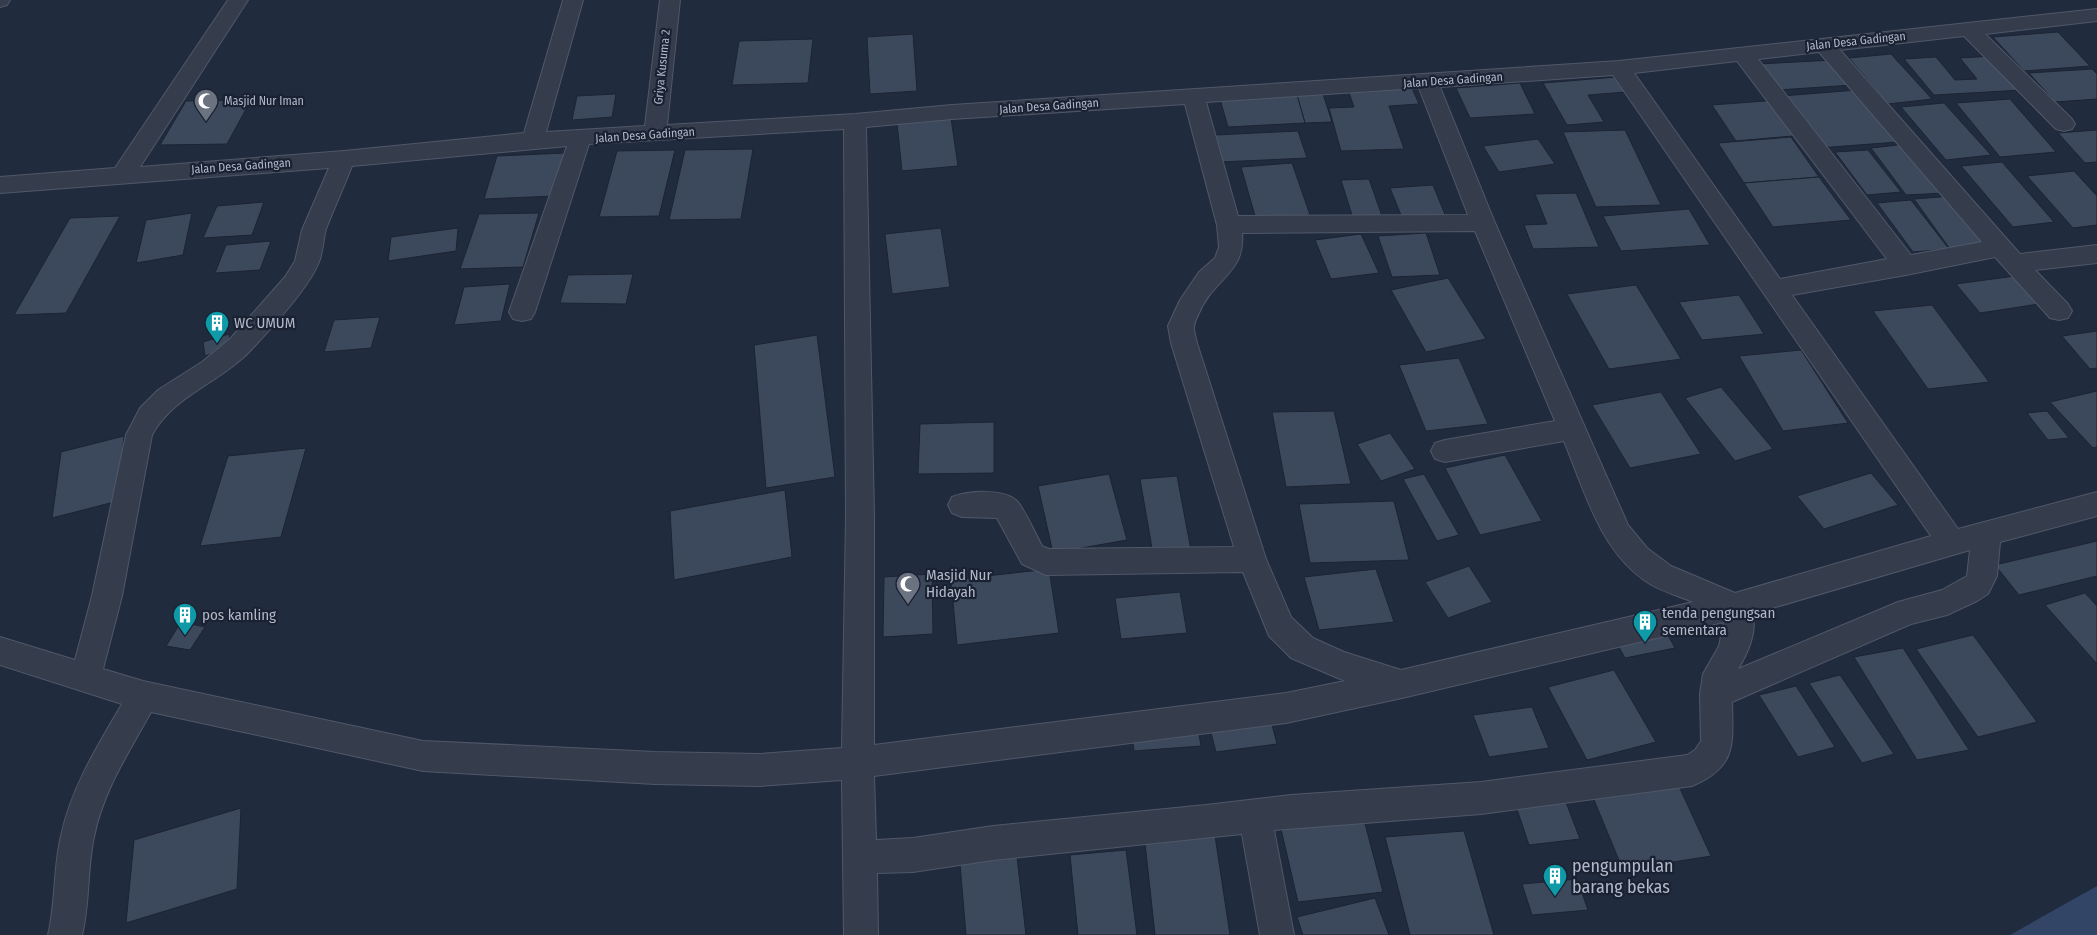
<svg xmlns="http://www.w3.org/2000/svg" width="2097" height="935" viewBox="0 0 2097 935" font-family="'Fira Sans Condensed',sans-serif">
  <rect width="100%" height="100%" fill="#202b3e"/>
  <polygon fill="#324566" points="2097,886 2097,935 2010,935"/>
  <g fill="#3c495d" stroke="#1c2434">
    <polygon points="2058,32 2090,66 2024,71 1993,37"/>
    <polygon points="913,34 917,91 870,94 867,37"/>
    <polygon points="813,39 808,83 732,85 739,41"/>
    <polygon points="1891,54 1932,99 1888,104 1849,58"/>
    <polygon points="1993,56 2022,90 1934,95 1904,59 1936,57 1955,80 1977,79 1960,58"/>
    <polygon points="1833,60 1853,85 1777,90 1759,64"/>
    <polygon points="2092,69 2097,74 2097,99 2055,102 2029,73"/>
    <polygon points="1617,77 1626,92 1588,95 1604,122 1567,125 1543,83"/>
    <polygon points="1520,83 1535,114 1470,118 1456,88"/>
    <polygon points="1411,86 1419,104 1389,106 1404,149 1341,151 1329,108 1354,107 1348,90"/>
    <polygon points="1857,90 1897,142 1819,148 1782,96"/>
    <polygon points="616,94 612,117 572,120 577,96"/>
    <polygon points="1323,94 1332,122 1305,123 1297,95"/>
    <polygon points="1297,95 1305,123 1228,127 1220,99"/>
    <polygon points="2010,99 2056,152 2000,157 1956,103"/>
    <polygon points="251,100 227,144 160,145 186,101"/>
    <polygon points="1778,100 1804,135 1736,141 1712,105"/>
    <polygon points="1944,103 1991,155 1946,160 1901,107"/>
    <polygon points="951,118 958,166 902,171 897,123"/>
    <polygon points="1625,130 1661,205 1596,207 1563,132"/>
    <polygon points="2097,130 2097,162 2085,163 2058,133"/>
    <polygon points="1298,131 1307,158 1221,162 1215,135"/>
    <polygon points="1791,137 1819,177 1744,183 1718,143"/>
    <polygon points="1538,139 1555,164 1499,172 1483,146"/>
    <polygon points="1907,144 1945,193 1906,195 1871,148"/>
    <polygon points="753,149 741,219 669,220 685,150"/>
    <polygon points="675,150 659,216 599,217 617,151"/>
    <polygon points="1868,150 1901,192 1867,195 1835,152"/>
    <polygon points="566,153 555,196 484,199 497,156"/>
    <polygon points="2002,162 2054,222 2013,227 1961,166"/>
    <polygon points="1292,163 1310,215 1256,219 1241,167"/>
    <polygon points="2074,171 2097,196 2097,225 2073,228 2027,176"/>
    <polygon points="1819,177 1851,220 1773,227 1744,183"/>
    <polygon points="1369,179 1382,216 1353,218 1341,180"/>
    <polygon points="1433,185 1446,217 1403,220 1390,188"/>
    <polygon points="1576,193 1599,247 1533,249 1524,225 1547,224 1535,194"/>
    <polygon points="1953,196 1991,246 1950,249 1914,199"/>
    <polygon points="1911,200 1949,249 1913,252 1877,203"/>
    <polygon points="264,202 252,235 203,238 217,206"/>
    <polygon points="1689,209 1710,245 1621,251 1603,216"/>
    <polygon points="192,213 183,255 136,263 146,220"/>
    <polygon points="539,213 523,267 460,269 479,214"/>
    <polygon points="120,216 66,313 14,315 70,218"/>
    <polygon points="458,228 456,251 388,261 391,237"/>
    <polygon points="941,228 950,287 892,294 885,234"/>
    <polygon points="1426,233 1440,275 1392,277 1378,236"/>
    <polygon points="1361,234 1379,273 1331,279 1315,240"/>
    <polygon points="271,241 260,270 215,273 226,245"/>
    <polygon points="633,274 626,304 560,303 568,275"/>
    <polygon points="2015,276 2039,304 1980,313 1956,284"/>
    <polygon points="1448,278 1486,339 1426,352 1391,290"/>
    <polygon points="510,284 501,321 454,325 464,287"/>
    <polygon points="1636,285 1681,359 1609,369 1567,294"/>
    <polygon points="1739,295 1764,334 1702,340 1679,302"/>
    <polygon points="1932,305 1989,382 1928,389 1873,311"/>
    <polygon points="380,317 371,348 324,352 334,320"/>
    <polygon points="2097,331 2097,368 2090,369 2062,336"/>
    <polygon points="229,334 231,347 205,356 203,342"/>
    <polygon points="817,335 835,477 766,488 754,345"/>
    <polygon points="1801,350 1848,423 1783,431 1739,356"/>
    <polygon points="1459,358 1488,424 1426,431 1399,365"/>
    <polygon points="1721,387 1773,449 1735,461 1685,398"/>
    <polygon points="2097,391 2097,447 2093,448 2050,402"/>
    <polygon points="1661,392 1701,454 1630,468 1592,405"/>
    <polygon points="1334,411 1351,484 1286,487 1272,412"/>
    <polygon points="2047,411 2069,438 2048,440 2027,413"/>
    <polygon points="994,422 994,473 918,474 920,424"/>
    <polygon points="1390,433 1415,469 1381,481 1357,444"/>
    <polygon points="124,436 118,501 52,518 61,452"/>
    <polygon points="306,448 281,537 200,546 228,456"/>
    <polygon points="1505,455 1542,521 1480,535 1445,468"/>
    <polygon points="1871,473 1898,505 1824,529 1797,496"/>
    <polygon points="1109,474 1127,540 1053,553 1038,486"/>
    <polygon points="1424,474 1459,535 1437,541 1403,479"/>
    <polygon points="1177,476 1191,550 1153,554 1140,479"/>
    <polygon points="785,490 792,557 674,580 670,511"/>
    <polygon points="1394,501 1409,560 1310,563 1299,504"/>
    <polygon points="2097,541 2097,576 2019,595 1995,565"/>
    <polygon points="1469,566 1492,602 1448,618 1425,582"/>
    <polygon points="1049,569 1059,633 957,645 951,580"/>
    <polygon points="1376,569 1394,622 1319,630 1304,577"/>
    <polygon points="932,574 933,634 883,637 884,577"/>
    <polygon points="1180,592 1187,633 1121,639 1115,598"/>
    <polygon points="2085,593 2097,606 2097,664 2045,605"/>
    <polygon points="181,622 205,627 190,650 166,646"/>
    <polygon points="1664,628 1675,648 1625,658 1614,638"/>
    <polygon points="1973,635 2037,722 1978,737 1916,649"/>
    <polygon points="1903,648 1969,750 1917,760 1854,657"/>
    <polygon points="1614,670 1656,742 1587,760 1548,687"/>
    <polygon points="1840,675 1894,754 1862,763 1809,683"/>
    <polygon points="1796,686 1835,747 1798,757 1759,695"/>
    <polygon points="1532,707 1549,748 1489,757 1473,715"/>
    <polygon points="1271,721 1277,744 1216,752 1210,729"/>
    <polygon points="1197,723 1201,746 1134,751 1131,728"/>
    <polygon points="1677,782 1711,856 1623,870 1592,795"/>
    <polygon points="1564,797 1580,839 1529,845 1515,803"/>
    <polygon points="241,808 237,889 126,923 134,840"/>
    <polygon points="1364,820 1383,892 1298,902 1281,829"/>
    <polygon points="1214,829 1230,935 1155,935 1144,834"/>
    <polygon points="1464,831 1494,935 1410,935 1385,837"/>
    <polygon points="1126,850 1137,935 1078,935 1070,855"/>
    <polygon points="1017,857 1026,935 966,935 960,864"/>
    <polygon points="1577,879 1588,910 1532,915 1522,884"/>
    <polygon points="1375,898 1389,935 1303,935 1297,917"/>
  </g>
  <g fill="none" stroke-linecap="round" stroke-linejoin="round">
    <defs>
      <g id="minor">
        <polygon points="0,0 10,0 7,5 0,7"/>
        <path d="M228 0H248L140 167 344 151 524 133 563 0H583L546 132 645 126 660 0H680L667 125 855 114 952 105 1619 61 2097 9V21L1985 34 2072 119 2075 124 2072 129 2064 131 2056 129 1964 36 1840 50 2020 254 2097 245V263L2035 270 2068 304 2072 311 2068 318 2059 320 2050 318 1995 257 1906 275 1792 295 1958 529 2097 492V516L2000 542 1997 576 1988 594 1977 601 1947 615 1911 624 1732 702C1733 744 1737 767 1692 786L1481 814 1274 830 1294 935H1260L1242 834 993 860 913 872 877 873 878 935H844L842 780 759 786 655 784 423 771 151 712C129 752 103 791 94 837 87 869 90 903 82 935H48C56 902 53 869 61 836 71 788 98 745 122 704L0 665V637L75 660 92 596 126 435 140 408 158 390 202 362 230 339 285 277 295 261 302 230 329 168 0 193V177L115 168ZM1819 52 1982 242 1911 255 1758 59ZM1737 61 1887 259 1780 279 1634 73ZM1613 75 1931 536 1735 593 1671 566 1647 548 1628 525 1495 223 1440 87ZM1419 88 1468 215 1238 216 1206 102ZM1185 104 1217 225 1219 247 1215 258 1199 272 1180 300 1168 326 1171 343 1234 547 1049 549 1042 546C1036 535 1025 510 1017 501 1003 488 968 491 952 497L948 505 952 513 962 517 997 518 1022 564 1046 575 1243 572 1269 636 1291 658 1345 681 1286 693 874 745V516L866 127 952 119ZM844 129 846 516 842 748 759 754 655 752 423 741 143 681 103 669 122 596 152 435C173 396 219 383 249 352 269 331 309 288 319 262 323 252 323 240 326 229 334 208 344 187 352 166L567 146 509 312 513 319 522 321 531 319 535 312 589 144ZM1475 231 1555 421 1445 440 1435 443 1431 451 1435 459 1445 462 1564 441C1585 492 1601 554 1650 584 1663 592 1679 596 1693 602L1401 670 1344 652 1313 638 1291 617 1266 559 1197 343C1196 338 1194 332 1194 328 1194 323 1197 317 1199 313 1213 279 1246 273 1242 233ZM1970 550 1967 576 1942 590 1898 602 1738 669C1747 655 1758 631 1752 614ZM1724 622 1719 646 1703 674 1700 694 1701 741 1695 750 1687 755 1481 782 1291 795 1206 805 993 826 913 838 876 840 874 776 1286 723 1402 698Z"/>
      </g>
    </defs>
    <use href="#minor" stroke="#505868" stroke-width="2"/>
    <use href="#minor" fill="#353d4d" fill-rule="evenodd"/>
  </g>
  <defs>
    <symbol id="mosque-pin" viewBox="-11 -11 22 30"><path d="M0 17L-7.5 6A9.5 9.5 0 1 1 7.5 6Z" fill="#6b7280" stroke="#1a2232"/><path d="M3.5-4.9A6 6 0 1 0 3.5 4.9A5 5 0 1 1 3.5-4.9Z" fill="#fff"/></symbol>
    <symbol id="building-pin" viewBox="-11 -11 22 30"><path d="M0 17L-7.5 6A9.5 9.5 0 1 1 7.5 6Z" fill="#0f9aa8" stroke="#1a2232"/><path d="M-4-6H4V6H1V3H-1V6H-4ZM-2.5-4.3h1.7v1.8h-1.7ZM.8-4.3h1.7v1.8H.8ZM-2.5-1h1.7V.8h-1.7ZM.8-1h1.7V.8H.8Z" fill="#fff"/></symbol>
  </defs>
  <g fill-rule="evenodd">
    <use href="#mosque-pin" x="192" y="87" width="28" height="38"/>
    <use href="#building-pin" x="203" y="309" width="28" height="38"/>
    <use href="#mosque-pin" x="894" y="570" width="28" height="38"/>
    <use href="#building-pin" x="171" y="601" width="28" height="38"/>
    <use href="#building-pin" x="1631" y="608" width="28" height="38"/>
    <use href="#building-pin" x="1541" y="862" width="28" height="38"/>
  </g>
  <g text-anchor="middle" stroke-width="4.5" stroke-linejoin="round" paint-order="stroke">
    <g font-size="12" fill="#b0b8c9" stroke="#1a2232">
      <text transform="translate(1856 41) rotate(-6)" y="4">Jalan Desa Gadingan</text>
      <text transform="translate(662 67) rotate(-84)" y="4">Griya Kusuma 2</text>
      <text transform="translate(1453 80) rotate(-4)" y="4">Jalan Desa Gadingan</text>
      <text transform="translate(1049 106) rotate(-4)" y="4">Jalan Desa Gadingan</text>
      <text transform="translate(645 135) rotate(-4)" y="4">Jalan Desa Gadingan</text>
      <text transform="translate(241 166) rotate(-4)" y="4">Jalan Desa Gadingan</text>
    </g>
    <g font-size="12" fill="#b0b8c9" stroke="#1a2232" text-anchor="start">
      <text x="224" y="105">Masjid Nur Iman</text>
    </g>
    <g font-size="15" fill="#b0b8c9" stroke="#1a2232" text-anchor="start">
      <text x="234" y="328">WC UMUM</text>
      <text x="926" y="580">Masjid Nur<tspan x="926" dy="17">Hidayah</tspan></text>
      <text x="1662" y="618">tenda pengungsan<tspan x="1662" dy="17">sementara</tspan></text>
      <text x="202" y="620">pos kamling</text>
    </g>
    <g font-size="18" fill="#b0b8c9" stroke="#1a2232" text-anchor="start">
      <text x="1572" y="872">pengumpulan<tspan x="1572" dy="21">barang bekas</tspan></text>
    </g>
  </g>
</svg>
